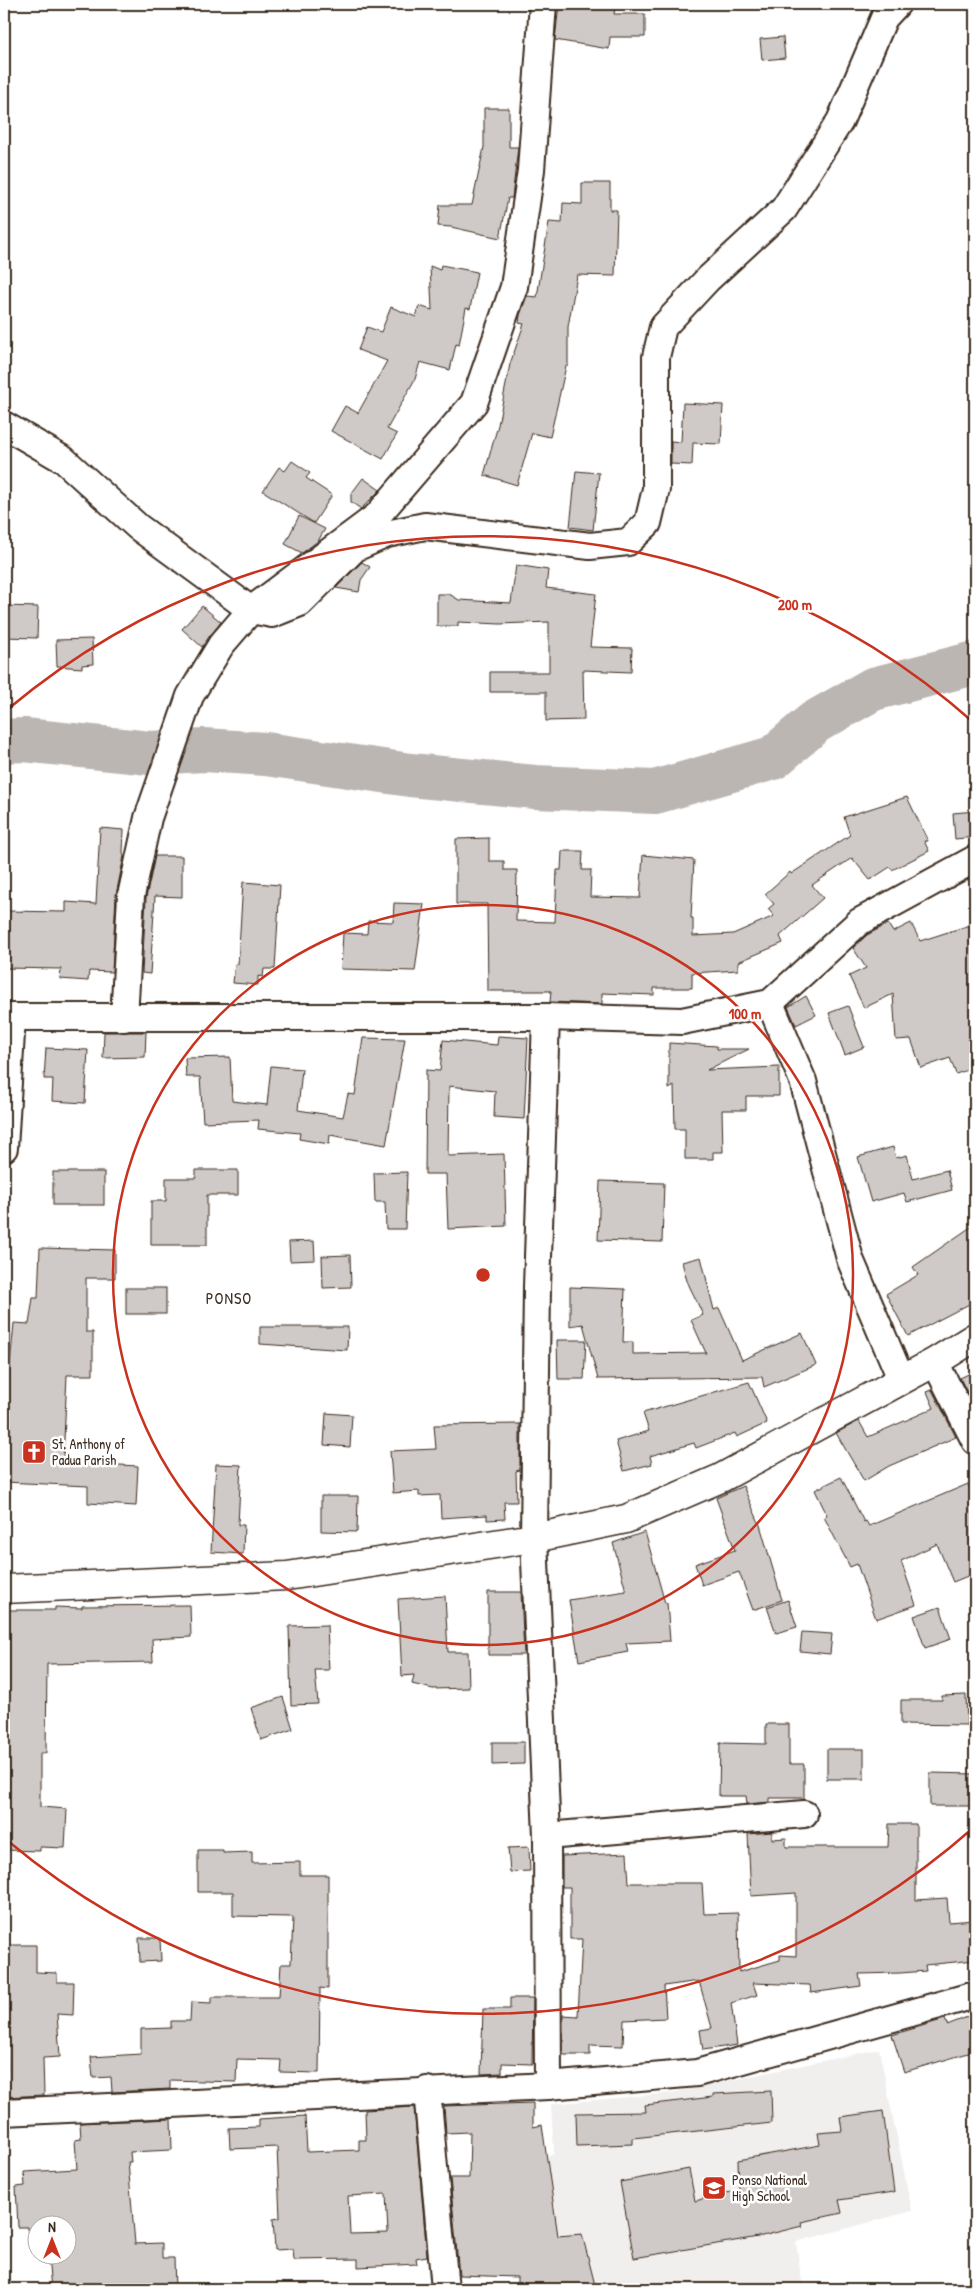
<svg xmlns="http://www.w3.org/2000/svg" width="979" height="2293" viewBox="0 0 979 2293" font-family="'Patrick Hand',sans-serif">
  <rect width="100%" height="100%" fill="#fff"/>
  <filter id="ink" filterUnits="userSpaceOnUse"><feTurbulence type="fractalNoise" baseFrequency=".02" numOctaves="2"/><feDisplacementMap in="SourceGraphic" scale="10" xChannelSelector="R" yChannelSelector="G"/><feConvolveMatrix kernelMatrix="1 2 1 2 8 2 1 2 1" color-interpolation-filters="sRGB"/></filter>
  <g filter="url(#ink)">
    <polygon fill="#f1efee" points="879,2049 912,2211 796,2242 803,2289 548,2289 533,2228 514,2166 554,2154 551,2104 671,2093"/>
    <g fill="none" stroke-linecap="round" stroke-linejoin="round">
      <polyline stroke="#bcb6b3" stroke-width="44" points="4,741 24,740 150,753 204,750 266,754 410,775 535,787 655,792 773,758 815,722 873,689 975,663"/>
    </g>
    <g fill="#cfcac7" stroke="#3b2a1e" fill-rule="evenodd">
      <polygon points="559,4 593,4 615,7 614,14 645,14 645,37 610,37 609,49 555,40"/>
      <polygon points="783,37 785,58 762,60 760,39"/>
      <polygon points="484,108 509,108 509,147 518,147 512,198 508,198 500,238 451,227 438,226 440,205 472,205 484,147"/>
      <polygon points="582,183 610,183 610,210 617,210 615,276 577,275 568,327 568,366 566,366 550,437 532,433 517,485 484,475 498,425 510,364 524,324 519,323 520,315 527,296 537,297 549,222 562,223 563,203 582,204"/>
      <polygon points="441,265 477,272 470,309 466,308 459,345 456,344 450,370 420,362 415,379 387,429 397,434 383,459 331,431 345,406 358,413 387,361 358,350 367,327 381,332 391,307 416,317 419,306 432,310 430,266 440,270"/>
      <polygon points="683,403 723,405 721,444 693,443 692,465 671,464 671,441 681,442"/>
      <polygon points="292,461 310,473 306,478 332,495 314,523 263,491 279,467 285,471"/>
      <polygon points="576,471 599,473 593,530 570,527"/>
      <polygon points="363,478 380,490 361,509 351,502 351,494"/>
      <polygon points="299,516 325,529 318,541 302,553 285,544"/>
      <polygon points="362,562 370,567 361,580 359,592 336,588"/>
      <polygon points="516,565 548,570 546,588 596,594 590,647 632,648 631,672 583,670 584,720 546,721 546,692 490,692 490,672 549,672 549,622 500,624 458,622 458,626 437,626 437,594 449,594 459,600 511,603"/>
      <polygon points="4,606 38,607 37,638 4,637"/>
      <polygon points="202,606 221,622 202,647 182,629"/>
      <polygon points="92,639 93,664 82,665 82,668 57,666 56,640"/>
      <polygon points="907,797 928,841 924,841 929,851 892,870 890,867 870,880 852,858 812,885 823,898 780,936 783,943 738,962 738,970 692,973 692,988 654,988 654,995 602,993 602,1004 550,1002 551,991 488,991 487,904 456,904 456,839 489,838 489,861 504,861 504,870 517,870 516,921 555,922 557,870 561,870 562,851 583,851 582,870 591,870 590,897 640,898 643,855 694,860 691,918 693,918 693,936 733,934 774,916 768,909 774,904 765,894 790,872 791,874 850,835 844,817"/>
      <polygon points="975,811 975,837 955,839 953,813"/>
      <polygon points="100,828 124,830 123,852 124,856 116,895 112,972 89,971 88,981 60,979 61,969 4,968 4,911 66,912 66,902 96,904"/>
      <polygon points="155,856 182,856 182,897 155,896 150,974 142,973 146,898"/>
      <polygon points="243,882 280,885 275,969 264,969 263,977 258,976 258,985 233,983 235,964 238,964"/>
      <polygon points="394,903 424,904 415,971 341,969 343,933 367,934 368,921 393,922"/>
      <polygon points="911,923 920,941 970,925 975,937 975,1067 956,1074 950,1058 921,1068 911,1039 896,1040 893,994 864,1008 849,976 866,968 853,948 867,935 888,924 893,932"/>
      <polygon points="806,996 816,1015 796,1025 788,1007"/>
      <polygon points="848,1006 864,1047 845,1055 829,1013"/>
      <polygon points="104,1032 146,1032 145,1057 103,1058"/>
      <polygon points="498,1036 528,1038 524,1119 494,1117 495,1091 449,1086 448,1156 504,1154 506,1226 448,1229 446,1174 425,1174 426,1070 440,1071 443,1040 497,1045"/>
      <polygon points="363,1038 405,1039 386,1145 330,1135 329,1144 299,1139 300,1133 258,1129 259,1120 203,1122 200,1077 186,1077 185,1058 230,1057 232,1101 267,1105 271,1066 302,1069 298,1110 343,1117 348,1094 355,1095"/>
      <polygon points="669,1043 717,1046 717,1049 749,1049 707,1070 779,1067 779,1096 746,1096 746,1110 722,1110 723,1152 713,1152 713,1159 685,1159 685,1129 675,1129 674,1086 669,1089"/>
      <polygon points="46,1048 88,1050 85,1103 52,1101 53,1079 44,1079"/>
      <polygon points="893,1147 896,1158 907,1155 913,1179 947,1170 952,1190 907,1202 904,1193 871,1202 858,1157"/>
      <polygon points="196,1170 238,1170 238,1195 207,1195 207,1245 151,1245 151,1201 166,1201 166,1178 196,1178"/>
      <rect x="53" y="1172" width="51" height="33"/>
      <polygon points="407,1172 405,1229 386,1229 385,1202 375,1202 374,1173"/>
      <polygon points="600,1181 664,1183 662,1242 598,1240"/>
      <polygon points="975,1224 975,1301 908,1336 886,1294 918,1275 913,1267"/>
      <polygon points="314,1241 315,1260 290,1261 289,1242"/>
      <polygon points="40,1248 115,1250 115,1278 86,1278 86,1332 93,1332 93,1375 67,1375 63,1462 138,1466 136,1506 88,1503 88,1486 4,1482 6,1375 9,1375 14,1323 29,1324 33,1298 38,1298"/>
      <polygon points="350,1255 351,1287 323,1288 322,1256"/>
      <polygon points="701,1257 714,1310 719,1308 742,1360 802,1333 816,1365 764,1387 762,1377 598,1379 583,1324 570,1326 570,1287 625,1289 623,1342 633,1342 633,1354 706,1353 691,1320 703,1315 687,1281 682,1262"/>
      <rect x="126" y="1288" width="40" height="26"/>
      <polygon points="260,1327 348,1327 347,1350 260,1344"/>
      <polygon points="557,1340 586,1340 584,1379 558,1379"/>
      <polygon points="975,1371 975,1408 960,1378"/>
      <polygon points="749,1382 767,1423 737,1437 735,1433 696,1448 694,1443 650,1456 652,1464 624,1471 616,1441 649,1431 643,1413"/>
      <polygon points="932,1390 956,1437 889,1466 864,1481 836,1433 859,1421 868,1437 934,1408 927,1392"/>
      <polygon points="326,1413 352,1415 350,1447 324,1445"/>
      <polygon points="520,1424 520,1470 516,1471 517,1502 504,1502 505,1519 487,1520 487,1515 441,1518 440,1495 419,1496 419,1491 393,1493 390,1451 436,1449 434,1425"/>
      <polygon points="216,1464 241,1465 238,1525 244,1525 243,1554 211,1552"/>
      <polygon points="841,1477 864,1522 866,1521 869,1526 968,1484 975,1501 975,1573 953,1582 937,1544 901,1561 916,1605 876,1619 857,1564 850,1567 824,1517 827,1515 815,1490"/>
      <polygon points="743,1486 760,1525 782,1600 753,1610 739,1572 702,1585 695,1564 735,1550 716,1498"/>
      <polygon points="321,1496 358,1496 357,1532 321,1531"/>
      <polygon points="645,1532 665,1603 667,1603 670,1641 626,1643 628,1652 579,1661 569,1600 626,1591 613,1543"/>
      <polygon points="488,1592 521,1592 524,1655 488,1655"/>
      <polygon points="445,1596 448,1652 468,1652 469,1688 433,1689 412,1684 414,1675 402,1676 398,1599"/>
      <polygon points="788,1600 797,1627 776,1633 767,1607"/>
      <polygon points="190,1605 191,1637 152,1639 153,1662 47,1664 46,1753 40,1753 40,1807 67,1809 65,1848 40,1847 40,1851 4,1850 4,1610 55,1610 55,1607 82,1608 82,1606"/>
      <polygon points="940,1607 951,1639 925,1648 914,1616"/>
      <polygon points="327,1625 329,1670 315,1670 318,1704 291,1705 289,1626"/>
      <polygon points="802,1632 832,1634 830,1654 800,1651"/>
      <polygon points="966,1695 967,1725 901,1724 901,1700 942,1700 942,1696"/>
      <polygon points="283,1697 293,1729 261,1740 251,1708"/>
      <polygon points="766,1724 789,1724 789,1764 804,1764 804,1798 770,1798 770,1802 747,1804 746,1796 719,1796 720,1743 766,1744"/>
      <polygon points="492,1742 524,1742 524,1764 492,1765"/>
      <rect x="827" y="1749" width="37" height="30"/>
      <polygon points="930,1773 975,1774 975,1806 930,1806"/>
      <polygon points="889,1824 916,1824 916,1900 947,1898 949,1922 974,1920 975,1960 925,1965 926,1971 900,1973 859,1974 861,1986 811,1993 810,1985 753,1983 757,1995 731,2003 737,2045 703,2050 700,2030 712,2028 699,1981 664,1986 666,2018 624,2020 623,2046 590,2045 590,2055 563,2055 563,2015 578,2016 582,1939 570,1939 570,1887 562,1887 562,1856 627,1853 629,1883 702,1883 704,1914 738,1913 739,1972 780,1960 780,1955 796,1956 796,1893 751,1896 748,1834 772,1832 772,1839 786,1838 786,1847 888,1847"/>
      <polygon points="529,1847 530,1871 510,1872 508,1848"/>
      <polygon points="198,1850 223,1850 223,1853 252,1852 252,1863 300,1862 300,1875 328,1875 328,1989 320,1988 319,2073 280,2072 281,2060 237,2059 236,2082 170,2080 170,2089 112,2092 111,2077 93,2078 91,2057 141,2054 141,2029 171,2028 171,2021 190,2021 191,2002 211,2003 211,1997 279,1997 281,1964 291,1964 293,1917 233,1916 233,1892 198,1892"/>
      <polygon points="139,1938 160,1938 161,1961 140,1962"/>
      <polygon points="4,1945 36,1945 36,1972 57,1973 57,1982 74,1982 73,2015 57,2014 60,2057 43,2058 44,2095 4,2097 4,2068 7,2068 4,2023"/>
      <polygon points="510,1998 533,1998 532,2064 502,2063 502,2073 481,2074 483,2009 510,2009"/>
      <polygon points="975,2014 975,2051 904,2072 892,2035 945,2019 947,2025"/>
      <polygon points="771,2091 772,2123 633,2138 633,2144 577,2146 576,2113 646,2112 645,2105 713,2097 713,2094"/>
      <polygon points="533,2103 533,2127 542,2125 558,2236 582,2234 596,2289 517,2289 517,2277 459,2275 450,2178 469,2178 470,2132 446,2133 444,2106"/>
      <path d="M414 2107 427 2256 416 2258 417 2264 358 2267V2259L294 2260 293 2249 275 2250 273 2219 280 2218 277 2147 230 2149 229 2128 259 2127V2119L305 2116 307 2152 359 2150V2140H366L365 2110ZM386 2194 388 2233 350 2234 348 2196Z"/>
      <polygon points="883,2111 894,2192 839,2200 842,2213 801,2222 802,2226 758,2237 634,2258 620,2182 689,2169 695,2201 739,2190 738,2160 820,2145 818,2133 842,2131 840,2117"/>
      <polygon points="171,2119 172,2150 130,2152 131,2162 128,2162 135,2244 162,2243 162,2258 174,2258 175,2289 154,2289 154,2285 107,2289 51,2289 48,2256 68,2256 68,2226 38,2226 38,2237 28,2237 28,2227 18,2227 16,2187 25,2186 24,2172 77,2169 75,2140 81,2139 80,2123"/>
    </g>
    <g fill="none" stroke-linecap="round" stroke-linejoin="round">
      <defs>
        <g id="minor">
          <polyline points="4,425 64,460 138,527 251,610 272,614 300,603 355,548 387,534 425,526 590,546 628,542 648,523 656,489 656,357 663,327 707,280 784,209 840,121 884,18 897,4"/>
          <polyline points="770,1003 803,1081 850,1259 901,1379"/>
          <polyline points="4,1017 546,1017 682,1021 770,1003 859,922 975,859"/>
          <polyline points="546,1017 537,1287 534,1538 547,1836 548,2086"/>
          <polyline points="124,1018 131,896 148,818 190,696 221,645 251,610 377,516 474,403 514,287 531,170 543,4"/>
          <polyline points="4,1148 12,1017"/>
          <polyline points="935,1362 975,1441"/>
          <polyline points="547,1836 804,1814"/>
          <polyline points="427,2090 445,2289"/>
          <polyline points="4,2112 548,2086 697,2073 975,1995"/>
        </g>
        <polyline id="secondary" points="4,1589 287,1576 534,1538 626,1519 721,1478 935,1362 975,1337"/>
      </defs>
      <use href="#minor" stroke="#3b2a1e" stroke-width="30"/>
      <use href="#secondary" stroke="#3b2a1e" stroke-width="31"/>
      <use href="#minor" stroke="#fff" stroke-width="26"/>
      <use href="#secondary" stroke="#fff" stroke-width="28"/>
    </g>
  </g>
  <g fill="none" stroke="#c8321e" stroke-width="2.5">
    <circle cx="483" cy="1275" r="370"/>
    <path d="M973 1828A739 739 0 0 1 8 1841M8 709A739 739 0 0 1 973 722"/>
  </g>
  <defs>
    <symbol id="church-square" viewBox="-11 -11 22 22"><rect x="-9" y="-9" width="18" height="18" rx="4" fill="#c8321e" stroke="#fff"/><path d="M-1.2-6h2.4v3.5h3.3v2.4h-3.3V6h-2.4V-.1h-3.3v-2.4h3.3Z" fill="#fff"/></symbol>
    <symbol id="school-square" viewBox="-11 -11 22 22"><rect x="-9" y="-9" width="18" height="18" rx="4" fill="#c8321e" stroke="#fff"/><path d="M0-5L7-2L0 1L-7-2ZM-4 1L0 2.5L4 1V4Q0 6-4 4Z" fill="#fff"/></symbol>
  </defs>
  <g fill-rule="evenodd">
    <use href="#church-square" x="20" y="1438" width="28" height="28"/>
    <use href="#school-square" x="700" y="2174" width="28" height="28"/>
  </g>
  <g text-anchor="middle" stroke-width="5" stroke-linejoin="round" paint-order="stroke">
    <g font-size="14" fill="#3b2a1e" stroke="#fff" text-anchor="start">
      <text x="52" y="1449">St. Anthony of<tspan x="52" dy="16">Padua Parish</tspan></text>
      <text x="732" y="2185">Ponso National<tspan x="732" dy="16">High School</tspan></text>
    </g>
    <g font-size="16" letter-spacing="1" fill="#3b2a1e" stroke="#fff">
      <text x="229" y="1304">PONSO</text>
    </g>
  </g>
  <circle cx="483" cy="1275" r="8" fill="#c8321e" stroke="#fff" stroke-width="2.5"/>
  <g font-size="15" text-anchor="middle" font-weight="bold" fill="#c8321e" stroke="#fff" stroke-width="5" stroke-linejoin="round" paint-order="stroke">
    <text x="795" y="610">200 m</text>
    <text x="745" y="1019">100 m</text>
  </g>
  <rect width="979" height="2293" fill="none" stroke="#fff" stroke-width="20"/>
  <rect x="10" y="10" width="959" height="2273" fill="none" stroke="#3b2a1e" stroke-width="2" filter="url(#ink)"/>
  <g transform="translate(52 2240)"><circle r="24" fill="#ffffff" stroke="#b1aaa5"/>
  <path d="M0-4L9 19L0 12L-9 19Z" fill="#c8321e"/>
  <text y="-8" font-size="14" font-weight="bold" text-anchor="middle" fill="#3b2a1e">N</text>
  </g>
</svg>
